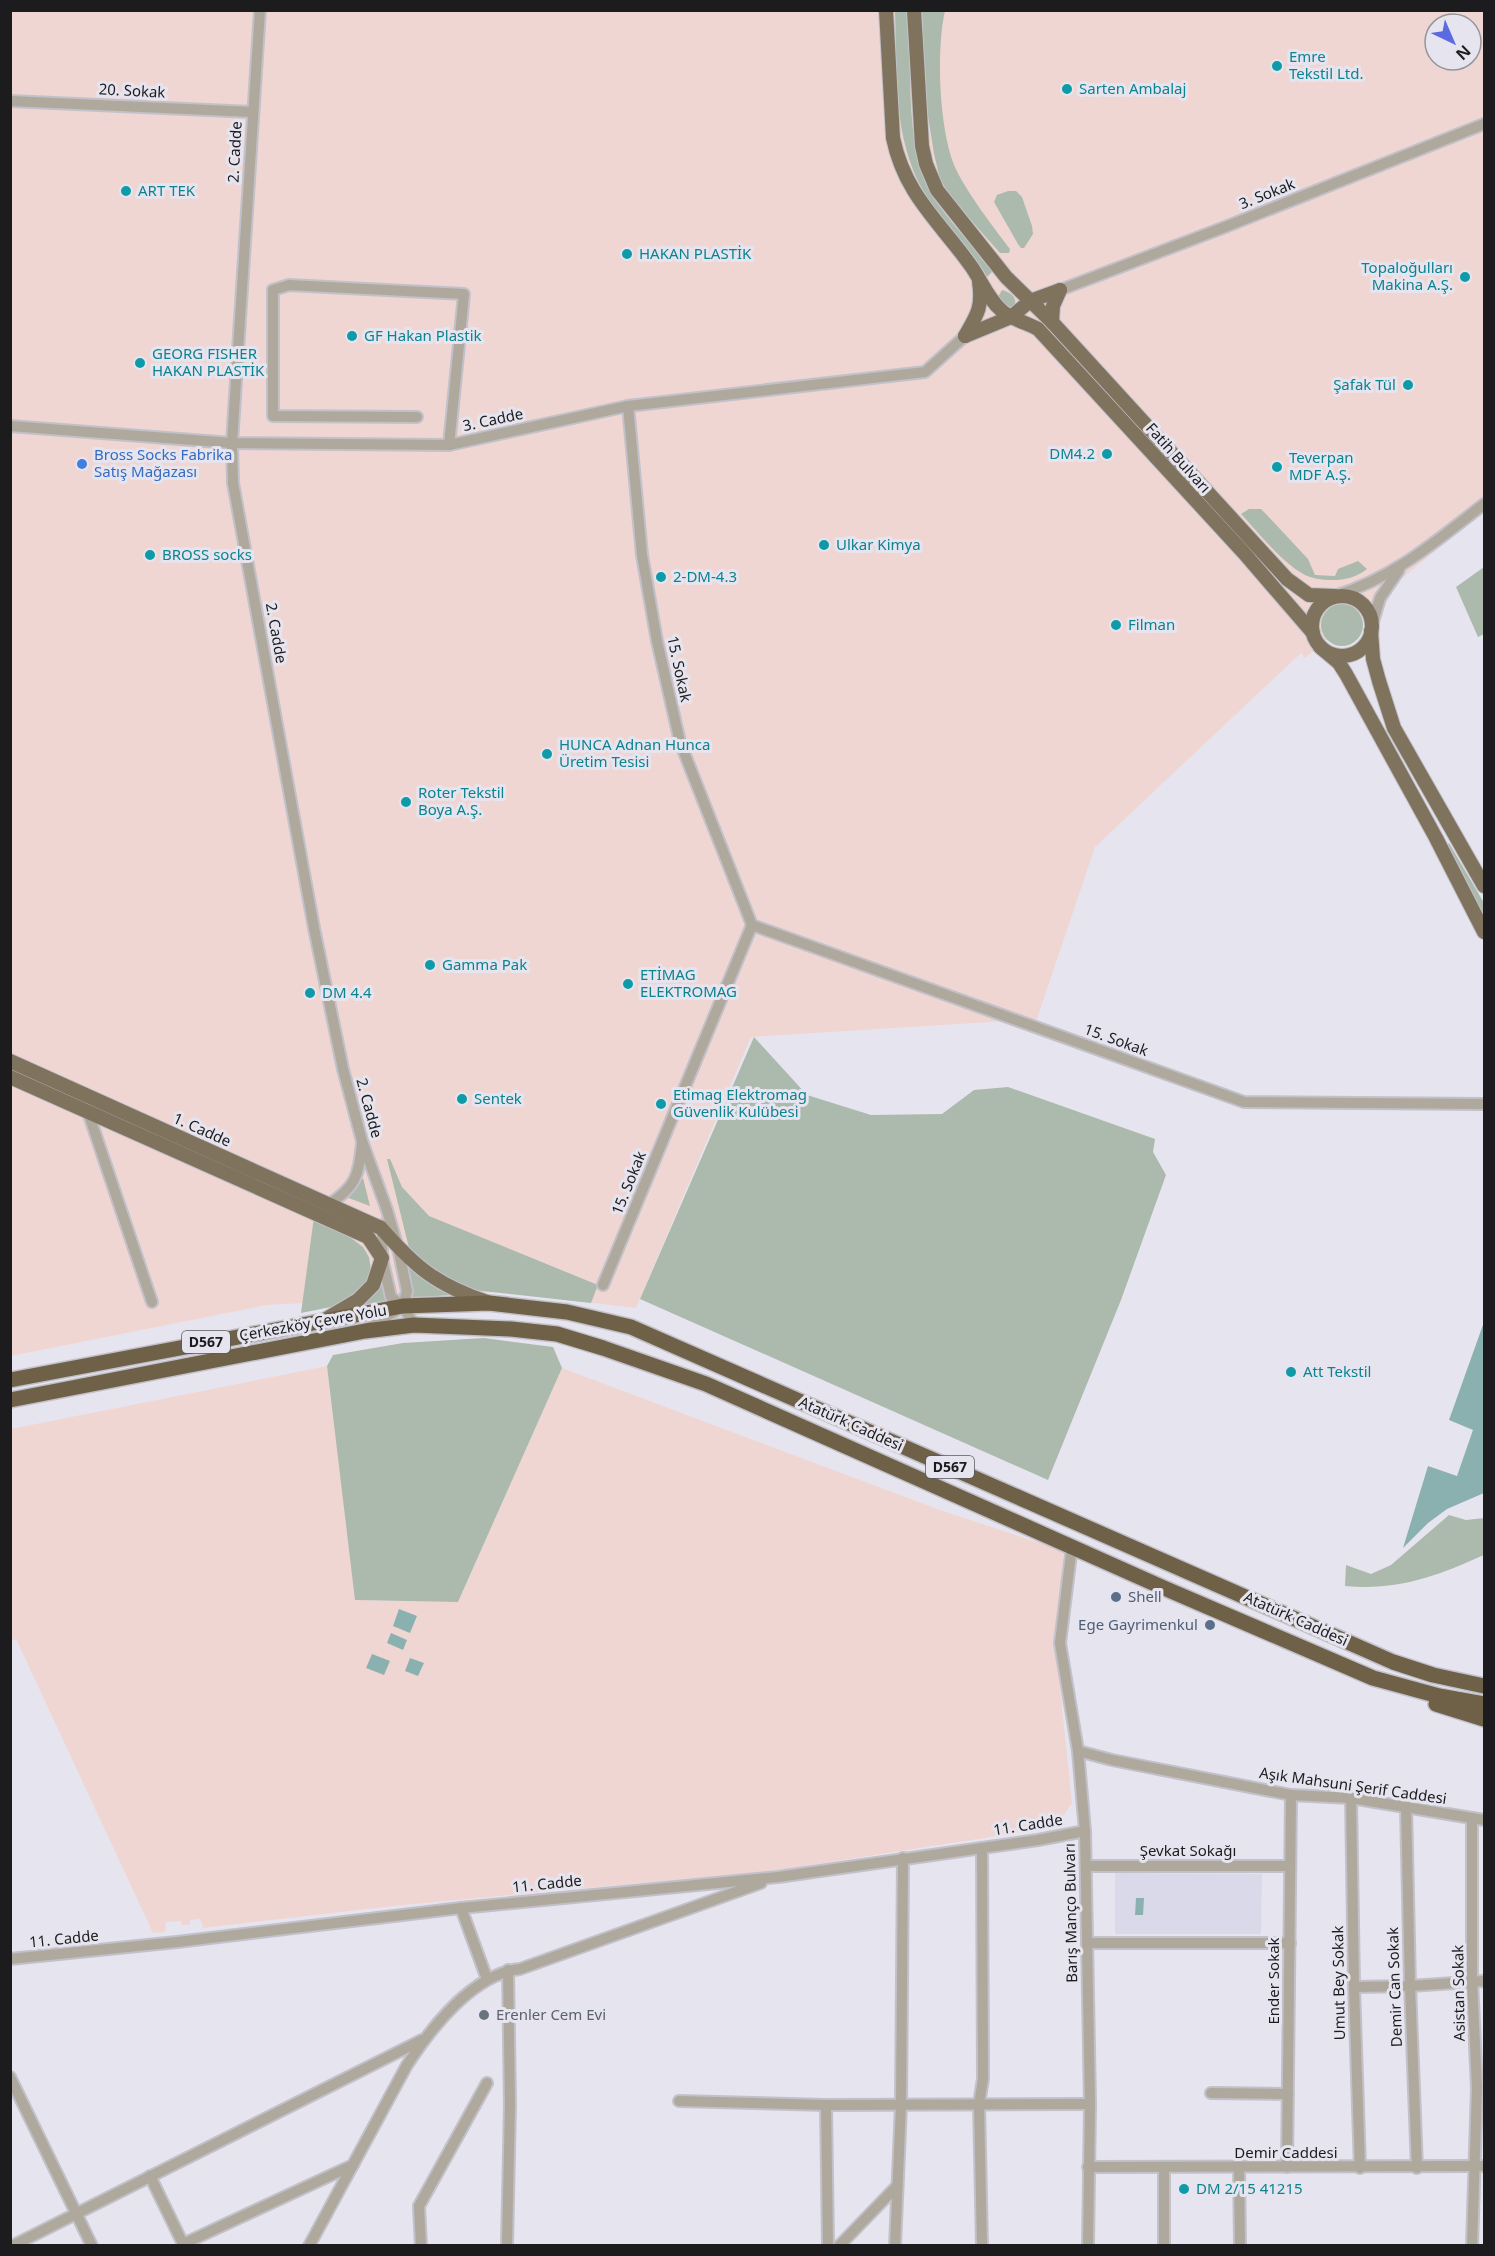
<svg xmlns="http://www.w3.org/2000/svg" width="1495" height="2256" viewBox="0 0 1495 2256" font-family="'Noto Sans',sans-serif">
  <rect width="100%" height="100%" fill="#e6e5ef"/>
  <polygon fill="#d9d9ea" points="1115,1873 1262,1874 1261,1934 1115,1934"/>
  <g fill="#f0d6d2" fill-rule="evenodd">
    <path d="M11 11H1484V511L1305 658 1301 653 1095 847 1037 1019 751 1037 636 1308 500 1292 267 1305 11 1356ZM1435 24H1471V60H1435Z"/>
    <polygon points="327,1366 356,1600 458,1602 562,1368 940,1510 1064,1551 1055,1639 1072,1803 1059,1822 1036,1830 779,1870 393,1906 203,1928 200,1919 190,1920 190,1925 182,1925 181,1921 166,1922 165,1932 153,1933 16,1639 11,1641 11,1429"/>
  </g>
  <g fill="#abbaad">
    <path d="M895 11H909C911 61 906 138 926 184 937 208 975 250 995 269L987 277C970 246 942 222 924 192 892 138 897 70 895 11Z"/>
    <path d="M922 11H945C936 49 939 128 954 165 965 190 993 227 1010 249L1009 253H1000L952 199 940 179 934 154 925 97Z"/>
    <polygon points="1008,191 1016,191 1022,197 1032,226 1033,234 1024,248 1021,248 1018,244 994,202 997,195"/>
    <path d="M1002 290C1009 292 1017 296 1015 305L1011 307 1006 306 998 297Z"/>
    <path d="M1249 509H1261L1266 514 1308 559 1315 575 1335 576 1338 569 1358 561 1367 569C1358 576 1349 579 1337 580 1328 580 1319 580 1310 577 1286 568 1259 533 1241 514Z"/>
    <polygon points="1484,567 1484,634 1478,637 1456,587"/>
    <circle cx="1342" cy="625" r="21"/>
    <polygon points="1449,843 1484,903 1484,924 1447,845"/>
    <polygon points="754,1037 807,1095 871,1115 942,1114 974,1090 1008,1087 1155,1139 1153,1152 1166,1175 1121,1300 1048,1480 640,1299"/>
    <polygon points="387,1159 390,1159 402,1187 429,1216 598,1285 591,1303 464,1289 411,1256"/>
    <polygon points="363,1178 370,1206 346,1197"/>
    <polygon points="314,1217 347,1235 363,1247 369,1257 371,1270 365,1289 341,1305 301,1313"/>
    <polygon points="405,1262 424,1278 451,1294 450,1295 413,1298"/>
    <polygon points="380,1273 389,1303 354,1309"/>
    <polygon points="484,1338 553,1347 562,1368 458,1602 355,1600 327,1366 333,1355 403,1343"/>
    <path d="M1449 1515 1466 1520 1484 1518V1555C1437 1576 1398 1591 1345 1586L1346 1565 1371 1574 1391 1565Z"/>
  </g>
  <g fill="#8ab0b0">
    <polygon points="1484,1322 1484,1493 1447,1509 1428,1523 1403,1548 1428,1466 1457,1476 1473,1430 1449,1420"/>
    <polygon points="399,1609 417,1616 410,1633 393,1626"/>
    <polygon points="391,1633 407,1640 403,1650 387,1643"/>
    <polygon points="372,1654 390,1661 384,1675 366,1668"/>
    <polygon points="410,1658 424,1663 418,1676 405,1671"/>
    <polygon points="1136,1898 1144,1898 1143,1915 1135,1915"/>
  </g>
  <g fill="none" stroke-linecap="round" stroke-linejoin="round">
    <defs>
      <g id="minor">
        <polyline points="260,10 232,443 233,483 314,928 343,1069 362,1141 387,1210 398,1248 407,1291 403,1306 367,1329"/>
        <polyline points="10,101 252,112"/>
        <polyline points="1060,290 1225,227 1484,124"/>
        <polyline points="628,406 642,555 657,641 680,742 752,925 1244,1102 1484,1104"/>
        <polyline points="417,417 273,416 273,290 289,285 464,294 449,445"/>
        <polyline points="10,426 232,443 449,445 628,406 925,372 965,336"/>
        <path d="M1335 596C1395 577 1435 542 1484 504"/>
        <polyline points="1372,625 1380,598 1399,570"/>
        <polyline points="88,1112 152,1302"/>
        <path d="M328 1205C357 1186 358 1176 362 1144"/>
        <polyline points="382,1225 382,1258 391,1297 403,1306 414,1325"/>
        <polyline points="603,1285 752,925"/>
        <polyline points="1072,1546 1060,1643 1078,1751 1085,1831 1090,2104 1088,2246"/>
        <polyline points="1078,1751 1112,1760 1291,1795 1351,1798 1484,1820"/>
        <polyline points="1351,1798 1354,1987 1360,2168"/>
        <polyline points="1406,1806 1410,1986 1417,2168"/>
        <polyline points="1472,1818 1472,1980 1477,2088 1472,2246"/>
        <polyline points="982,1848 983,2079 979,2104 982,2246"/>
        <polyline points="1086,1866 1290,1866"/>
        <polyline points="461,1908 487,1979"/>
        <polyline points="1087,1943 1290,1943"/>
        <polyline points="10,1959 177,1942 461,1908 778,1877 1038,1840 1085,1831"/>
        <polyline points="1354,1987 1410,1986 1484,1981"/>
        <polyline points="10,2077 92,2246"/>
        <polyline points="1211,2093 1288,2094"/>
        <polyline points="679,2101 826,2105 1090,2104"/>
        <polyline points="826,2105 828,2246"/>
        <polyline points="1088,2167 1484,2166"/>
        <polyline points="1287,2167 1291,1795"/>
        <polyline points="1239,2168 1240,2246"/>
        <polyline points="150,2176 184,2246"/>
        <polyline points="183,2244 353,2165"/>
        <polyline points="507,2244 510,2105 508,1970"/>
        <polyline points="12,2246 422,2040"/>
        <path d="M309 2246 407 2065C431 2028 473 1974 520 1969L761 1883"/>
        <polyline points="421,2246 419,2206 487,2083"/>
        <polyline points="839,2246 897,2186"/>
        <polyline points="895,2246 901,2105 903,1858"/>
        <polyline points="1164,2246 1164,2167"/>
      </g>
      <g id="major">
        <path d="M886 10 893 138C905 195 939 221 971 266 981 280 988 299 1002 311 1011 319 1027 323 1038 329L1244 553 1313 633"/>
        <polyline points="914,10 922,146 926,164 937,190 1006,277 1052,322 1287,579 1309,595 1335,596"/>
        <polyline points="1052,322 1053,306 1060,290"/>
        <polyline points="965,336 1011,317 1030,301 1060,290"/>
        <path d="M965 336C977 315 983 307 979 282"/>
        <circle cx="1342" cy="626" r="30"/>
        <polyline points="1371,631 1373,659 1379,681 1394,728 1484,886"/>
        <polyline points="1320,647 1339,663 1346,674 1436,838 1484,932"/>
        <path d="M10 1061 381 1228C416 1268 437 1285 487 1302"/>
        <polyline points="10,1077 368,1237 382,1258 373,1285 358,1300 326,1319"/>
      </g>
      <g id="highway">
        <polyline points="10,1380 403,1306 489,1303 567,1312 631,1327 1393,1662 1433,1675 1484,1686"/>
        <polyline points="10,1400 365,1331 414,1325 511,1329 557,1334 603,1348 706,1384 1164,1588 1373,1678 1439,1696 1484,1704"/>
        <polyline points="1436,1704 1484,1719"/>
      </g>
    </defs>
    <use href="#minor" stroke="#c2c1ca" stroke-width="14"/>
    <use href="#major" stroke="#c2c1ca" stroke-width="16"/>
    <use href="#highway" stroke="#c2c1ca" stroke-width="18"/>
    <use href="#minor" stroke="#afa89c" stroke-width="10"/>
    <use href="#major" stroke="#80735e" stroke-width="14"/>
    <use href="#highway" stroke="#6f6048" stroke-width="15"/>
  </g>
  <g fill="#0f9aa8" stroke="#e6e5ef" stroke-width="2">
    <circle cx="1277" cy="66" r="6"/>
    <circle cx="1067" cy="89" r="6"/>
    <circle cx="126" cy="191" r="6"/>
    <circle cx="627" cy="254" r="6"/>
    <circle cx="1465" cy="277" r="6"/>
    <circle cx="352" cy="336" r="6"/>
    <circle cx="140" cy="363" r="6"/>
    <circle cx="1408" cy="385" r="6"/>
    <circle cx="1107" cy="454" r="6"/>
    <circle cx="1277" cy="467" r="6"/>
    <circle cx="824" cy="545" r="6"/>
    <circle cx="150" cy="555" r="6"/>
    <circle cx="661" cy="577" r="6"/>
    <circle cx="1116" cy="625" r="6"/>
    <circle cx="547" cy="754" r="6"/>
    <circle cx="406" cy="802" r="6"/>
    <circle cx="430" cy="965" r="6"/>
    <circle cx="628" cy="984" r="6"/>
    <circle cx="310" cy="993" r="6"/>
    <circle cx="462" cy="1099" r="6"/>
    <circle cx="661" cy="1104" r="6"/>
    <circle cx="1291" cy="1372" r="6"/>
    <circle cx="1184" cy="2189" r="6"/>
  </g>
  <circle fill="#3f7fe0" stroke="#e6e5ef" stroke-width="2" cx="82" cy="464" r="6"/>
  <g fill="#5c6f8a" stroke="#e6e5ef" stroke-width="2">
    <circle cx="1116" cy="1597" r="6"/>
    <circle cx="1210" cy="1625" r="6"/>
  </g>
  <circle fill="#6b7280" stroke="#e6e5ef" stroke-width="2" cx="484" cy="2015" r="6"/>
  <g text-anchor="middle" stroke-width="6" stroke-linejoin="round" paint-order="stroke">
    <g fill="#e6e5ef" stroke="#59585d" stroke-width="1.5">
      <rect x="182" y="1331" width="48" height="22" rx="4.5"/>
      <rect x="926" y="1456" width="48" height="22" rx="4.5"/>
    </g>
    <g font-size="14" font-weight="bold" fill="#1c1c1f">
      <text x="206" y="1347">D567</text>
      <text x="950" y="1472">D567</text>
    </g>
    <g font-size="15" fill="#0d838f" stroke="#e6e5ef" text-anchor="start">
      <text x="1289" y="62">Emre<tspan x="1289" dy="17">Tekstil Ltd.</tspan></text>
      <text x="1079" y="94">Sarten Ambalaj</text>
      <text x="138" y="196">ART TEK</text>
      <text x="639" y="259">HAKAN PLASTİK</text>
      <text x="1453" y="273" text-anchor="end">Topaloğulları<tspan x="1453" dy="17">Makina A.Ş.</tspan></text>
      <text x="364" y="341">GF Hakan Plastik</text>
      <text x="152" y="359">GEORG FISHER<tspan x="152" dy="17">HAKAN PLASTİK</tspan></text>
      <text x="1396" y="390" text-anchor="end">Şafak Tül</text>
      <text x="1095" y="459" text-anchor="end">DM4.2</text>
      <text x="1289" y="463">Teverpan<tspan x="1289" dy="17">MDF A.Ş.</tspan></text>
      <text x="836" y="550">Ulkar Kimya</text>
      <text x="162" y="560">BROSS socks</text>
      <text x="673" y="582">2-DM-4.3</text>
      <text x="1128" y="630">Filman</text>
      <text x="559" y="750">HUNCA Adnan Hunca<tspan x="559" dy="17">Üretim Tesisi</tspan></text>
      <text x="418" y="798">Roter Tekstil<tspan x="418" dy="17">Boya A.Ş.</tspan></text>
      <text x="442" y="970">Gamma Pak</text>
      <text x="640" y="980">ETİMAG<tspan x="640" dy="17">ELEKTROMAG</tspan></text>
      <text x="322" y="998">DM 4.4</text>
      <text x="673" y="1100">Etimag Elektromag<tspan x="673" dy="17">Güvenlik Kulübesi</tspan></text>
      <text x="474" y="1104">Sentek</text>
      <text x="1303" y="1377">Att Tekstil</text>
      <text x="1196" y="2194">DM 2/15 41215</text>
    </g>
    <g font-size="15" fill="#1c1c1f" stroke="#e6e5ef">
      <text transform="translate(132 91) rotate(3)" y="5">20. Sokak</text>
      <text transform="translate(235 152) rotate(-87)" y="5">2. Cadde</text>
      <text transform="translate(1267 194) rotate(-22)" y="5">3. Sokak</text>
      <text transform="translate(493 420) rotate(-12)" y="5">3. Cadde</text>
      <text transform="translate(1178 458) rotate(48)" y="5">Fatih Bulvarı</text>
      <text transform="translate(276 633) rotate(80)" y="5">2. Cadde</text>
      <text transform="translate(679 669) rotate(78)" y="5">15. Sokak</text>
      <text transform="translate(1116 1040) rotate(20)" y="5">15. Sokak</text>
      <text transform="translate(369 1108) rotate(75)" y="5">2. Cadde</text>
      <text transform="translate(202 1130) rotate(24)" y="5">1. Cadde</text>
      <text transform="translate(629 1183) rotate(-68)" y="5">15. Sokak</text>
      <text transform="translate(313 1323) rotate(-10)" y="5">Çerkezköy Çevre Yolu</text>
      <text transform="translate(851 1424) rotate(24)" y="5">Atatürk Caddesi</text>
      <text transform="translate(1296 1619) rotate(24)" y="5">Atatürk Caddesi</text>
      <text transform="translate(1353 1786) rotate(8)" y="5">Aşık Mahsuni Şerif Caddesi</text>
      <text transform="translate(1028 1825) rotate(-9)" y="5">11. Cadde</text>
      <text x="1188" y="1856">Şevkat Sokağı</text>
      <text transform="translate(547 1884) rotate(-6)" y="5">11. Cadde</text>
      <text transform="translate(1071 1913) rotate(-91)" y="5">Barış Manço Bulvarı</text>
      <text transform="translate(64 1939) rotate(-6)" y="5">11. Cadde</text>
      <text transform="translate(1274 1981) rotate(-90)" y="5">Ender Sokak</text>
      <text transform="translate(1339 1983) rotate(-91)" y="5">Umut Bey Sokak</text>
      <text transform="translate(1395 1987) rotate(-92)" y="5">Demir Can Sokak</text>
      <text transform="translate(1459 1993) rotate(-91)" y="5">Asistan Sokak</text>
      <text x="1286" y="2158">Demir Caddesi</text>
    </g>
    <g font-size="15" fill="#366cbe" stroke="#e6e5ef" text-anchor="start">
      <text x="94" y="460">Bross Socks Fabrika<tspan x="94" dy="17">Satış Mağazası</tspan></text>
    </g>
    <g font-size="15" fill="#4e5e75" stroke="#e6e5ef" text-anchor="start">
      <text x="1128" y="1602">Shell</text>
      <text x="1198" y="1630" text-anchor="end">Ege Gayrimenkul</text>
    </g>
    <g font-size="15" fill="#5b616d" stroke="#e6e5ef" text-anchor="start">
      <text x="496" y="2020">Erenler Cem Evi</text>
    </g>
  </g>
  <rect width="1495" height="2256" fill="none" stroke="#1c1c1f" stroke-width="24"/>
  <g transform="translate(1453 42) rotate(136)"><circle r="28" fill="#e6e5ef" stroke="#95959c" stroke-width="1.5"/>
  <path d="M0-4.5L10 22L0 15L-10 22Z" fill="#5c6ae1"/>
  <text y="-9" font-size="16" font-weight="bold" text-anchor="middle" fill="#1c1c1f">N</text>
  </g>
</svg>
